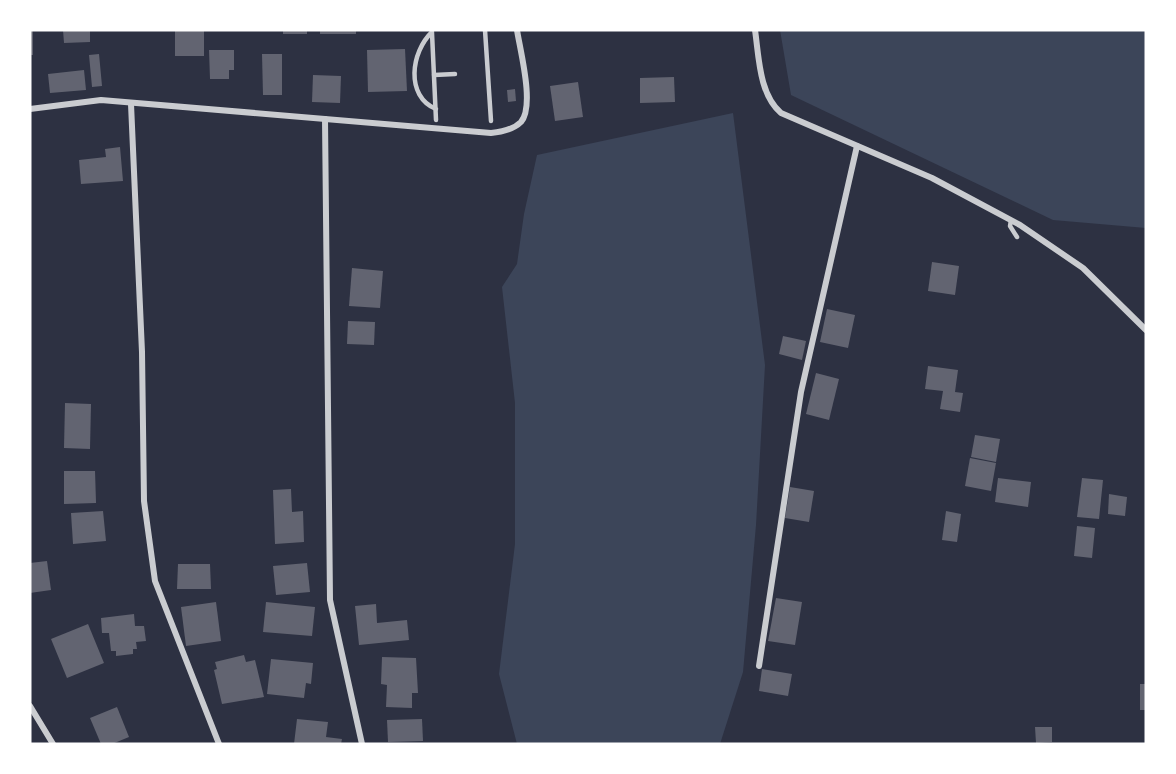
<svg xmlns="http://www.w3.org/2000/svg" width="1176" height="774" viewBox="0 0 1176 774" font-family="'IBM Plex Sans',sans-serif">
  <rect width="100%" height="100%" fill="#2d3142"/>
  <g fill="#3c4559">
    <polygon points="780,30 1146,30 1146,228 1053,220 791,95"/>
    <polygon points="733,113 765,365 756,525 743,672 720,744 517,744 499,674 515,544 515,403 502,287 517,264 524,214 537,155"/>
  </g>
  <g fill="#626471">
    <rect x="30" y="30" width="3" height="25"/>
    <polygon points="63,30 90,30 90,42 64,43"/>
    <rect x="175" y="30" width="29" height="26"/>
    <rect x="283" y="30" width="24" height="4"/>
    <rect x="320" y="30" width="36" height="4"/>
    <polygon points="405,49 407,91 368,92 367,50"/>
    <polygon points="209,50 234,50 234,70 229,70 229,79 210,79"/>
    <polygon points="99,54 102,86 92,87 89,55"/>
    <polygon points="262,54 282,54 282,95 263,95"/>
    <polygon points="84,70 86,90 50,93 48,74"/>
    <polygon points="313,75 341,76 340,103 312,102"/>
    <polygon points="674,77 675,102 640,103 640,78"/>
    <polygon points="578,82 583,117 555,121 550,86"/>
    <polygon points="515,89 516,101 508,102 507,90"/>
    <polygon points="120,147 123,181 81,184 79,160 106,157 105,149"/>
    <polygon points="932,262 959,266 955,295 928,291"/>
    <polygon points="352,268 383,271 380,308 349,306"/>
    <polygon points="827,309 855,315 848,348 820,342"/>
    <polygon points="348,321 375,322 374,345 347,344"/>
    <polygon points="783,336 806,341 802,360 779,354"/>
    <polygon points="928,366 958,370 955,392 963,393 960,412 940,409 943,391 925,389"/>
    <polygon points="816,373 839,379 829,420 806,414"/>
    <polygon points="65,403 91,404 90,449 64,448"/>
    <polygon points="975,435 1000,439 996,462 971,457"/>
    <polygon points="970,458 996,463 991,491 965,486"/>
    <polygon points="64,471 95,471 96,503 64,504"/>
    <polygon points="998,478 1031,482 1028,507 995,502"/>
    <polygon points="1082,478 1103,480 1099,519 1077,517"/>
    <polygon points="790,487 814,491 809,522 785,518"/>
    <polygon points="291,489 292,512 303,511 304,542 275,544 273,490"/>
    <polygon points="1109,494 1127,497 1125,516 1108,514"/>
    <polygon points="103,511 106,541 73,544 71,513"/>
    <polygon points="946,511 961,514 957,542 942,540"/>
    <polygon points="1077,526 1095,528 1092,558 1074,556"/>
    <polygon points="47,561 51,590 30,593 30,563"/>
    <polygon points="307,563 310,592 276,595 273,566"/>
    <polygon points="178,564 210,564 211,589 177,589"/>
    <polygon points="776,598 802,602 795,645 768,641"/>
    <polygon points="216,602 221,641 186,646 181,607"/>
    <polygon points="266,602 315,607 312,636 263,632"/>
    <polygon points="376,604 377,623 407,620 409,640 359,645 355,606"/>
    <polygon points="134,614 135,626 144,626 146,641 136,642 137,649 133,649 133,654 116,656 116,651 111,651 109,633 102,633 101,618"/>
    <polygon points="88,624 104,663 67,678 51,639"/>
    <polygon points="244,655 246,662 255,660 264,697 222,704 214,670 217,669 215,662"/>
    <polygon points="382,657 416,658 418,693 412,693 412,708 386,707 387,685 381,684"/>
    <polygon points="271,659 313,663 311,684 306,683 304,698 267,694"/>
    <polygon points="762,669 792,674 788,696 759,691"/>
    <rect x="1140" y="684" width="6" height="26"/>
    <polygon points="117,707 129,737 112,744 101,744 90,718"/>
    <polygon points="297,719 328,722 326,737 342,739 341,744 294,744"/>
    <polygon points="422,719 423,741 388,742 387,720"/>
    <polygon points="1035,727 1052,727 1052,742 1036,743"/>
  </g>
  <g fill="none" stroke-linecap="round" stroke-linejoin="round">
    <g stroke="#caccd0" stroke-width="4.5">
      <polyline points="485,30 491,121"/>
      <path d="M432 32C411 52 405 96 436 109"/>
      <polyline points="432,33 436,120"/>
      <polyline points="434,75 455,74"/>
      <polyline points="1011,220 1010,226 1017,237"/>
    </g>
    <g stroke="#caccd0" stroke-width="6">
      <path d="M755 30C759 57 759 94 781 113L932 178 1020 225 1083 268 1146 330"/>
      <polyline points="131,104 142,352 144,501 155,581 219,744"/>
      <path d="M30 109 101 100 491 133C501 132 513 130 521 122 535 106 520 50 517 30"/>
      <polyline points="325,119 330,600 362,744"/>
      <polyline points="759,666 801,392 857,146"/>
      <polyline points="30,706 53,744"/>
    </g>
  </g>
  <rect width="1176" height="774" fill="none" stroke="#ffffff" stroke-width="63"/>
</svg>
